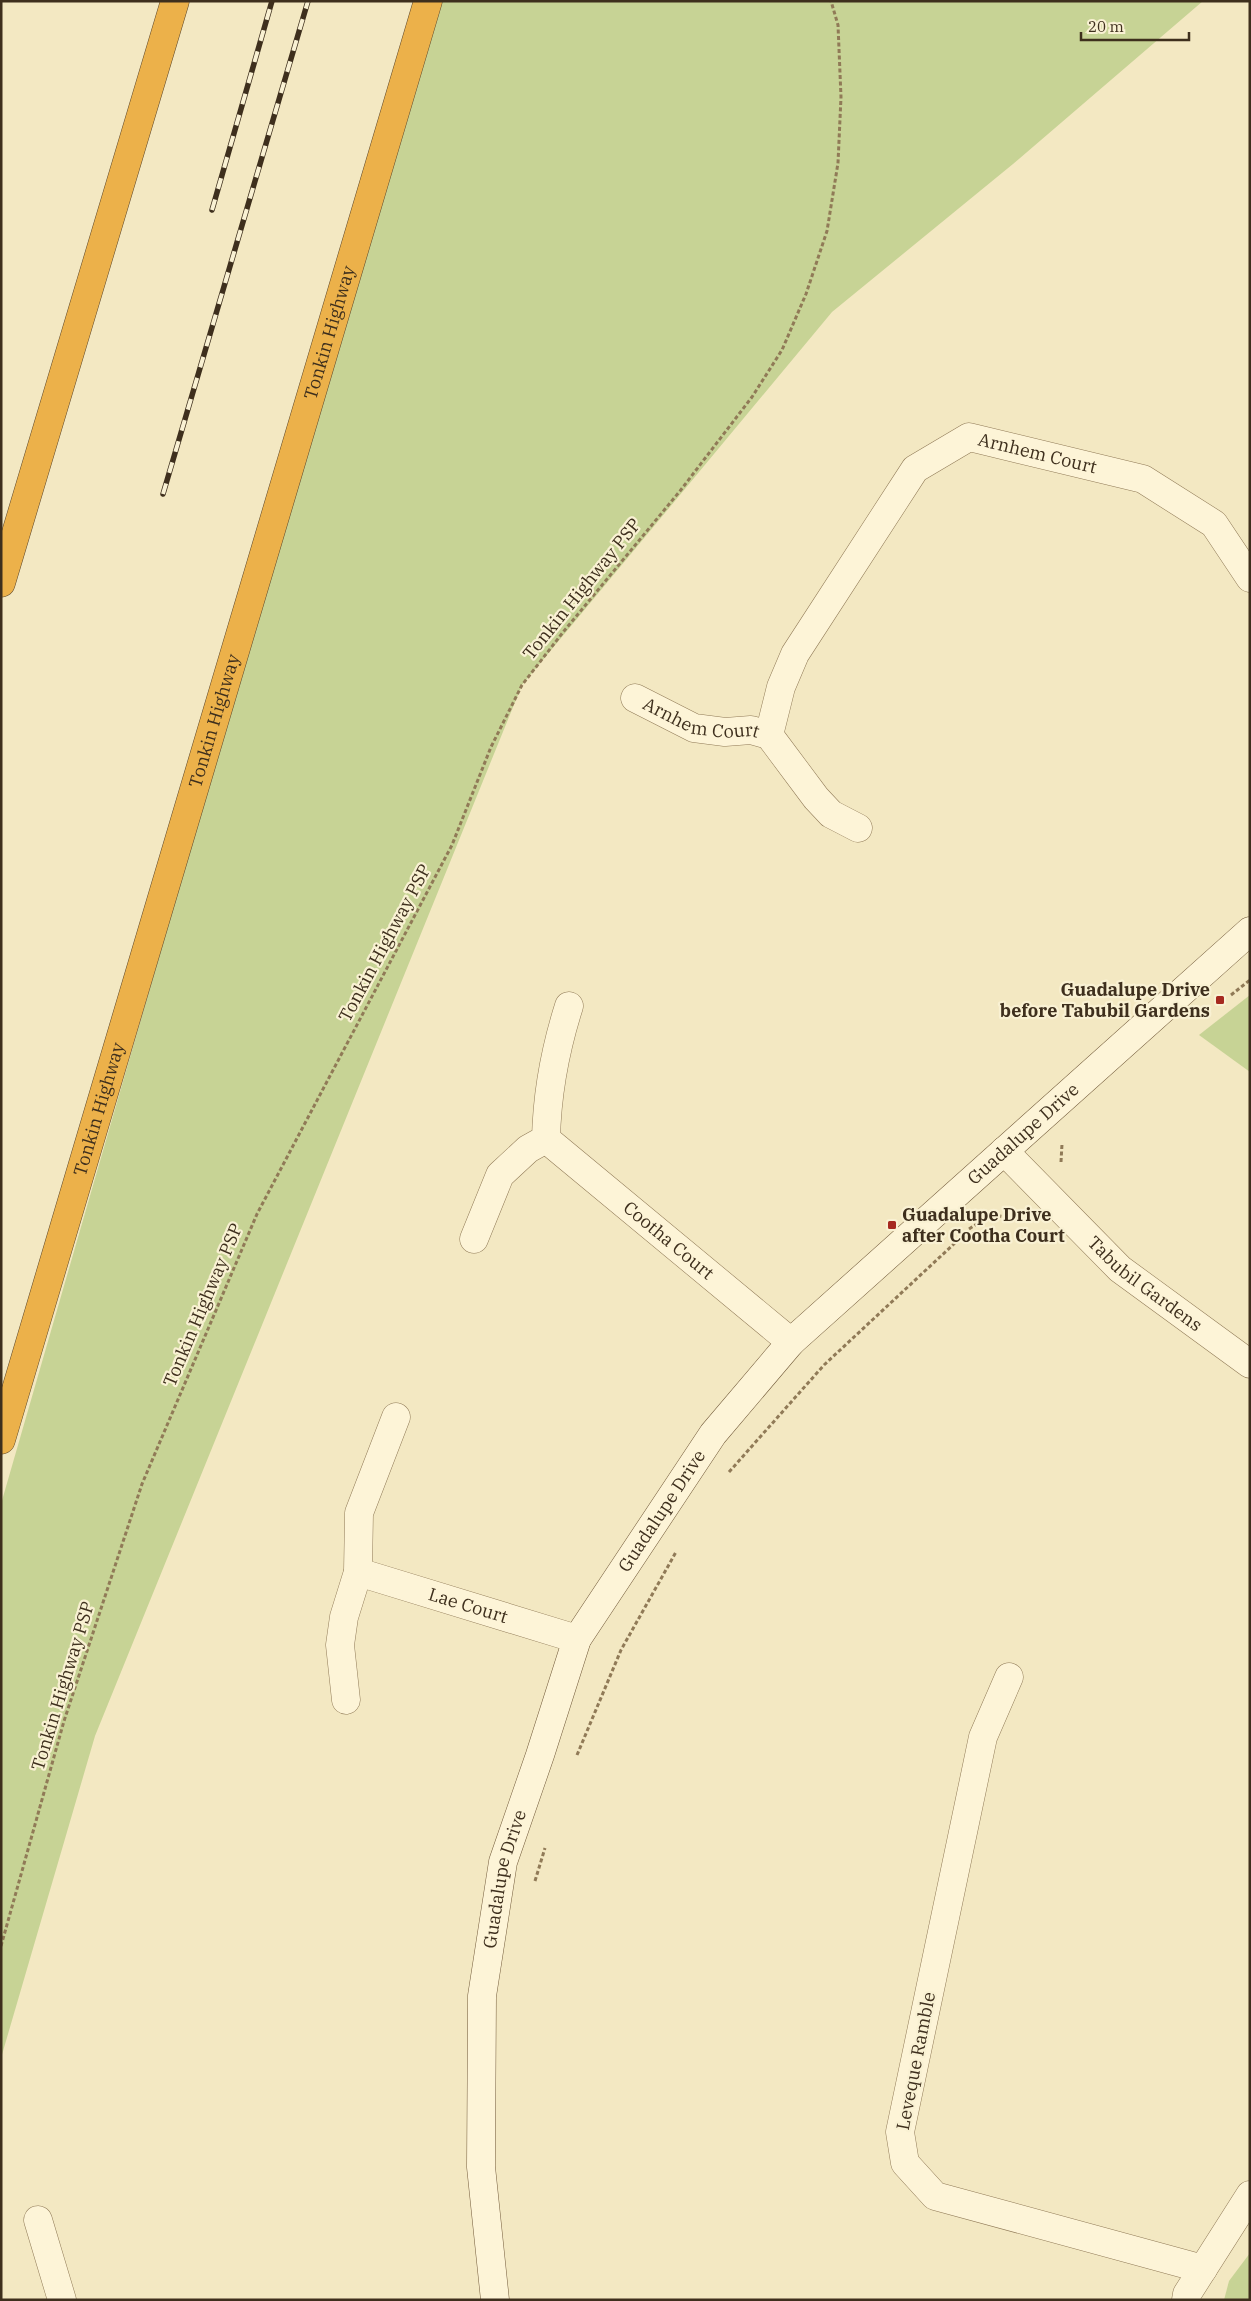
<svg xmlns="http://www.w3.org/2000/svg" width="1251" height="2301" viewBox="0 0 1251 2301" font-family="'IBM Plex Serif',serif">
  <rect width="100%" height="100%" fill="#f3e8c2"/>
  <g fill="#c7d395">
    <polygon points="435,1 1203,1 1013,164 832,312 522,685 95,1736 1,2058 1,1504"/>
    <polygon points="1250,995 1250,1072 1199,1035"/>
    <polygon points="1250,2253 1250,2300 1224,2300 1229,2281"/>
  </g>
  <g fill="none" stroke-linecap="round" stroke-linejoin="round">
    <defs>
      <g id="street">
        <path id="s1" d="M635 698 694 728 725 732 751 730 769 735 816 798 831 814 858 828"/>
        <path id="s2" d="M769 735 781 687 795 654 915 469 969 437 1143 479 1214 524 1250 578"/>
        <path id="s3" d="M546 1139 791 1342"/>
        <path id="s4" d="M1004 1151 1120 1269 1250 1364"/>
        <path d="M474 1239 500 1175 528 1149 546 1139C547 1092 555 1050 569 1006"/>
        <path id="s5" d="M358 1572 577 1639"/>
        <polyline points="1009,1677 983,1737 900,2132 905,2163 935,2196 1203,2269"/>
        <polyline points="346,1700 340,1645 344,1617 358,1572 359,1513 396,1417"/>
        <polyline points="38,2220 62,2300"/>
        <polyline points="1186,2300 1187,2294 1250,2195"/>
      </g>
      <g id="secondary">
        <path id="s6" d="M495 2300 481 2167 482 1996 503 1862 540 1755 577 1639 713 1434 791 1342 1250 931"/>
      </g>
      <g id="highway">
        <polyline points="1,583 175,1"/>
        <path id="s7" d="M1 1440 428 1"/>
      </g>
    </defs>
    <use href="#street" stroke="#907a57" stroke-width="29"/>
    <use href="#secondary" stroke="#725a3a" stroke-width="29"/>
    <use href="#highway" stroke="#5d472b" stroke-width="29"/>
    <g stroke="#907a57" stroke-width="3" stroke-dasharray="4 2.5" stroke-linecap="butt">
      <polyline points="1231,995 1250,980"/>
      <polyline points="1061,1162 1062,1144"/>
      <polyline points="969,1229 991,1215 1016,1218 1020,1214"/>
      <polyline points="729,1472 824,1365 956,1242"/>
      <polyline points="577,1755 621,1650 676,1552"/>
      <polyline points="535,1881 545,1848"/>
      <polyline points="1,1946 64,1721 142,1484 257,1214 452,845 491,747 522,685 564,631 680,491 752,397 782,350 806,294 827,231 838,163 841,97 838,25 831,1"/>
    </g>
    <use href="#street" stroke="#fdf4d7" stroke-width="28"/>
    <use href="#secondary" stroke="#fdf4d7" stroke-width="28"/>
    <use href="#highway" stroke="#ecb14a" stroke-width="28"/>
    <defs>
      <g id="rail">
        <polyline points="212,210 272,1"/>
        <polyline points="163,494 308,1"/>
      </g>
    </defs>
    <use href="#rail" stroke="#3e2f1d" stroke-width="5.5"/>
    <use href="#rail" stroke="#f9f1d3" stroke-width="4" stroke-dasharray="11" stroke-linecap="butt"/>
  </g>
  <g fill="#a6291f" stroke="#f9f1d3" stroke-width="2">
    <rect x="1215" y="995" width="10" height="10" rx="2.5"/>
    <rect x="887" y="1220" width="10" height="10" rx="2.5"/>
  </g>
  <g text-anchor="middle" stroke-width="4.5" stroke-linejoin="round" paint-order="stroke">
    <g font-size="18" fill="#3e2f1d" stroke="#f9f1d3">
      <text dy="6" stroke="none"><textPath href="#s7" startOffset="1155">Tonkin Highway</textPath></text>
      <text dy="6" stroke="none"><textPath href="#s2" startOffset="439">Arnhem Court</textPath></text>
      <text transform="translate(582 589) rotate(-51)" y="6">Tonkin Highway PSP</text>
      <text dy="6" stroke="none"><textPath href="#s1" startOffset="71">Arnhem Court</textPath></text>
      <text dy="6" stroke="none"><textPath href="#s7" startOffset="750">Tonkin Highway</textPath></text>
      <text transform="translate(385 943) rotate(-62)" y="6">Tonkin Highway PSP</text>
      <text dy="6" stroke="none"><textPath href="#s7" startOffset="345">Tonkin Highway</textPath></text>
      <text dy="6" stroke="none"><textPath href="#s6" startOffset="1354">Guadalupe Drive</textPath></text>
      <text dy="6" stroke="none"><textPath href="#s3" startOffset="159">Cootha Court</textPath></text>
      <text dy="6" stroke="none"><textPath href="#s4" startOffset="194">Tabubil Gardens</textPath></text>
      <text transform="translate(203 1305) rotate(-67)" y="6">Tonkin Highway PSP</text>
      <text dy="6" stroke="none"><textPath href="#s6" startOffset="829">Guadalupe Drive</textPath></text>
      <text dy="6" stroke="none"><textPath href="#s5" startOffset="115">Lae Court</textPath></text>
      <text transform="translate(63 1686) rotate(-73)" y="6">Tonkin Highway PSP</text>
      <text dy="6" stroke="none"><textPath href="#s6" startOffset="424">Guadalupe Drive</textPath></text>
      <text transform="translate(916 2061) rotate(-79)" y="6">Leveque Ramble</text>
    </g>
    <g font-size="18" font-weight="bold" fill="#3e2f1d" stroke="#f9f1d3" text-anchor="end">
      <text x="1210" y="996">Guadalupe Drive<tspan x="1210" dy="21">before Tabubil Gardens</tspan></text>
      <text x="902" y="1221" text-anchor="start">Guadalupe Drive<tspan x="902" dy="21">after Cootha Court</tspan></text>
    </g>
  </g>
  <rect width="1251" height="2301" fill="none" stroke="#3e2f1d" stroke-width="5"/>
  <path d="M1081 32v8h108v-8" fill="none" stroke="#3e2f1d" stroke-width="2.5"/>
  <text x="1088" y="32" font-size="15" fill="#3e2f1d" stroke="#f9f1d3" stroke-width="4" paint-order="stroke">20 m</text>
</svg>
